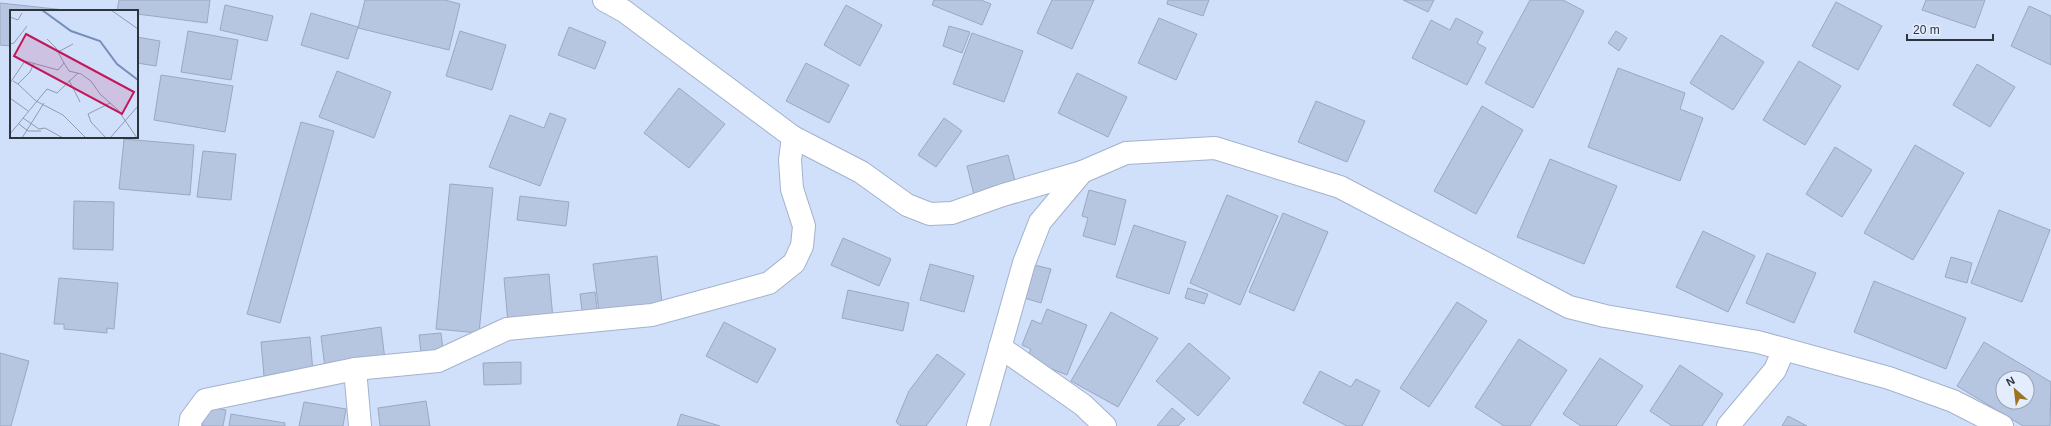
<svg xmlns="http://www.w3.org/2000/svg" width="2051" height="426" viewBox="0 0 2051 426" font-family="Arial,sans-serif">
  <rect width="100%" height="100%" fill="#d0e0fb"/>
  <g fill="#b6c5e0" stroke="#9aa8c2" fill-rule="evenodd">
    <polygon points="119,0 210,0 207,23 137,14 137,11 117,11"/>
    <polygon points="365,0 445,0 460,4 449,50 358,28"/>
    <polygon points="934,0 981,0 991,4 982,25 932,5"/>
    <polygon points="1052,0 1094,0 1072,49 1037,33"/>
    <polygon points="1168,0 1209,0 1203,16 1167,4"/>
    <polygon points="1403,0 1434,0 1428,12"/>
    <polygon points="1530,0 1563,0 1584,11 1533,108 1485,83"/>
    <polygon points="1926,0 1985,0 1975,28 1922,10"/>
    <polygon points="1836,2 1882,26 1858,70 1812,46"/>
    <polygon points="0,3 74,11 11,11 11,46 0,45"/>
    <polygon points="225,5 273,16 267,41 220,30"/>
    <polygon points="846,5 882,25 860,66 824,45"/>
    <polygon points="2029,6 2051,16 2051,65 2011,46"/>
    <polygon points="311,13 358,27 348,59 301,45"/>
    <polygon points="1159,18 1197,34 1176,80 1138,63"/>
    <polygon points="1456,18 1483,32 1477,43 1486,48 1467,85 1412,58 1431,20 1450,30"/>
    <polygon points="949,26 970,32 962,53 943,46"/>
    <polygon points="569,27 606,42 595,69 558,55"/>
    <polygon points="188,31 238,40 231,80 181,72"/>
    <polygon points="460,31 506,45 492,90 446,76"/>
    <polygon points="1616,31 1627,38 1619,51 1608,43"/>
    <polygon points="972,33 1023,51 1004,102 953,84"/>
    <polygon points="1721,35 1764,62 1733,110 1690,83"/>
    <polygon points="137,37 160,41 156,66 137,63"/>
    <polygon points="1799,61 1841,86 1805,145 1763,120"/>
    <polygon points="806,63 849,85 829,123 786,101"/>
    <polygon points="1977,64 2015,87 1990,127 1953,105"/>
    <polygon points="1618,68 1685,93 1680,109 1703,118 1680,181 1588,147"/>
    <polygon points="337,71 391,92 374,138 319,117"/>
    <polygon points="1077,73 1127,97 1108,137 1058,113"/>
    <polygon points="161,75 233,86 225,132 154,120"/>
    <polygon points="679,88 725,124 689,168 644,133"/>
    <polygon points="1316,101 1365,121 1347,162 1298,142"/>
    <polygon points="1482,106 1523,130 1476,214 1434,191"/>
    <polygon points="550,113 566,119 540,186 489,167 510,115 544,128"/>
    <polygon points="944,118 962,131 936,167 918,155"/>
    <polygon points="301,122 334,131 280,323 247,314"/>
    <polygon points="124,139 194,145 190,195 119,189"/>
    <polygon points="1915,145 1964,173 1913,260 1864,233"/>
    <polygon points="1835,147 1872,170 1842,217 1806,194"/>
    <polygon points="203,151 236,154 231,200 197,197"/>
    <polygon points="1008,155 1016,184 974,195 967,166"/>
    <polygon points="1550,159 1617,186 1584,264 1517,237"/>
    <polygon points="450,184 493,188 479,333 436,329"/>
    <polygon points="1089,190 1126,200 1115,245 1083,236 1088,218 1082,216"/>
    <polygon points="1227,195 1278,216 1240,305 1190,283"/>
    <polygon points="520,196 569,202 566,226 517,220"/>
    <polygon points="74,201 114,202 113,250 73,249"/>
    <polygon points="1999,210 2050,230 2022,302 1971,283"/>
    <polygon points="1283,213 1328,232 1294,311 1249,292"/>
    <polygon points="1134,225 1186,242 1169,294 1116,277"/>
    <polygon points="1703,231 1755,256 1728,312 1676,287"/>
    <polygon points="843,238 891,259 879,286 831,265"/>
    <polygon points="1767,253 1816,273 1794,323 1746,303"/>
    <polygon points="657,256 662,304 599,312 593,264"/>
    <polygon points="1951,257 1972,263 1967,283 1945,277"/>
    <polygon points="930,264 974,276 964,312 920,300"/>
    <polygon points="1030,264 1051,269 1041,303 1021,297"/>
    <polygon points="549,274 553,319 508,323 504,278"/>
    <polygon points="59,278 118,283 114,329 107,328 107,333 64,329 64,324 54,324"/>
    <polygon points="1874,281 1966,318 1946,369 1854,332"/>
    <polygon points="1188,288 1208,294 1204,304 1185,298"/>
    <polygon points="848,290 909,303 903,331 842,318"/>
    <polygon points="595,292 598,317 583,319 580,294"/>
    <polygon points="1457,302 1487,321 1429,407 1400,388"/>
    <polygon points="1047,309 1087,325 1067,375 1026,359 1031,349 1022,345 1032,320 1041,324"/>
    <polygon points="1111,312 1158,338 1118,407 1071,381"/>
    <polygon points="724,322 776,349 757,383 706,356"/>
    <polygon points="381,327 385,360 325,368 321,336"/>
    <polygon points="441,333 443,350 421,352 419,335"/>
    <polygon points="310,337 313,372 264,376 261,342"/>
    <polygon points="1519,339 1567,370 1530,426 1504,426 1475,407"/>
    <path d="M1984 342 2051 382 2050 426H2023L1957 386ZM2003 378H2027V402H2003Z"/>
    <polygon points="1189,343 1230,378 1198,416 1156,381"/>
    <polygon points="0,353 29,361 11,426 0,426"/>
    <polygon points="937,354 965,374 926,426 901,426 896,422 909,391"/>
    <polygon points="1600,358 1643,386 1616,426 1581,426 1563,414"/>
    <polygon points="521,362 521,384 484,385 483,363"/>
    <polygon points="1680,365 1723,394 1702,426 1672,426 1650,411"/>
    <polygon points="1320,371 1351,387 1356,379 1380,391 1362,426 1347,426 1303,403"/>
    <polygon points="426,401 430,426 380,426 378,408"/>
    <polygon points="304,402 346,409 343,426 299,426"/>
    <polygon points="207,406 226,410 223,426 202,426"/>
    <polygon points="1172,408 1185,419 1178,426 1157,426"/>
    <polygon points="231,414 285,423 285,426 229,426"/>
    <polygon points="681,414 720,426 677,426"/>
    <polygon points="1788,416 1807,426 1782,426"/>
  </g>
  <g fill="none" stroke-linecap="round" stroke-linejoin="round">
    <defs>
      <g id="street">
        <polyline points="604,0 624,11 793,137"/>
        <polyline points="1000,347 1083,405 1105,426"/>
        <polyline points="355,369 360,426"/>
        <polyline points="190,426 191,419 205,400 355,369 438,361 507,329 652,315 769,283 794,263 802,246 804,226 792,189 790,160 793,137 861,172 907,205 930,214 952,213 1003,195 1082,172 1126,153 1215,148 1340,187 1569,307 1605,316 1758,342 1889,378 1953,401 2002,426"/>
        <polyline points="978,426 1024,263 1040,222 1082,172"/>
        <polyline points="1728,426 1775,370 1784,349"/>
      </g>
    </defs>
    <use href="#street" stroke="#a3b2cc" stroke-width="24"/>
    <use href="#street" stroke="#fff" stroke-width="22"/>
  </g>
  <g transform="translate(10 10)">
    <rect width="128" height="128" fill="#d0e0fb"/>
    <path fill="none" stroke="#758eba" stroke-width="2" d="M32 0 61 21 90 31 107 54 128 70"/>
    <path fill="none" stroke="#8f9baf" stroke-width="1" d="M101 0 128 19M0 7 8 10 12 3M37 29 46 38 54 53M0 34 4 33 17 16M48 42 63 34M59 70 70 92M3 71 8 74 20 62 24 53M0 73 15 51 48 60 54 53 59 61 71 64 81 71 90 84 108 100 127 128M8 74 26 91 53 105 76 128M0 88 18 101M13 108 29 119 35 118 53 128M9 114 18 121H31M0 124 37 79 47 83 68 63M12 128 34 93M96 128 81 112 78 104 100 93M100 128 128 96"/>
    <path fill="#c2185b" fill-opacity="0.15" stroke="#c2185b" stroke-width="2" d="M16 24 124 82 112 104 4 46Z"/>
    <rect width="128" height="128" fill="none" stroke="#2e343e" stroke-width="2"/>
  </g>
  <g transform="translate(2015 390) rotate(332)"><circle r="19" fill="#e3edfd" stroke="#9ba3b1"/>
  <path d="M0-3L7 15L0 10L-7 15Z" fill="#9c7421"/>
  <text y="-6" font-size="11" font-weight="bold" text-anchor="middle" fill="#2e343e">N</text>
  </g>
  <path d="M1907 34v6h86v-6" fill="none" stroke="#2e343e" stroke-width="2"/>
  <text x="1913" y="34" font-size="12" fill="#2e343e" stroke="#e3edfd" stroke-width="3" paint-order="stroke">20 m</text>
</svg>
